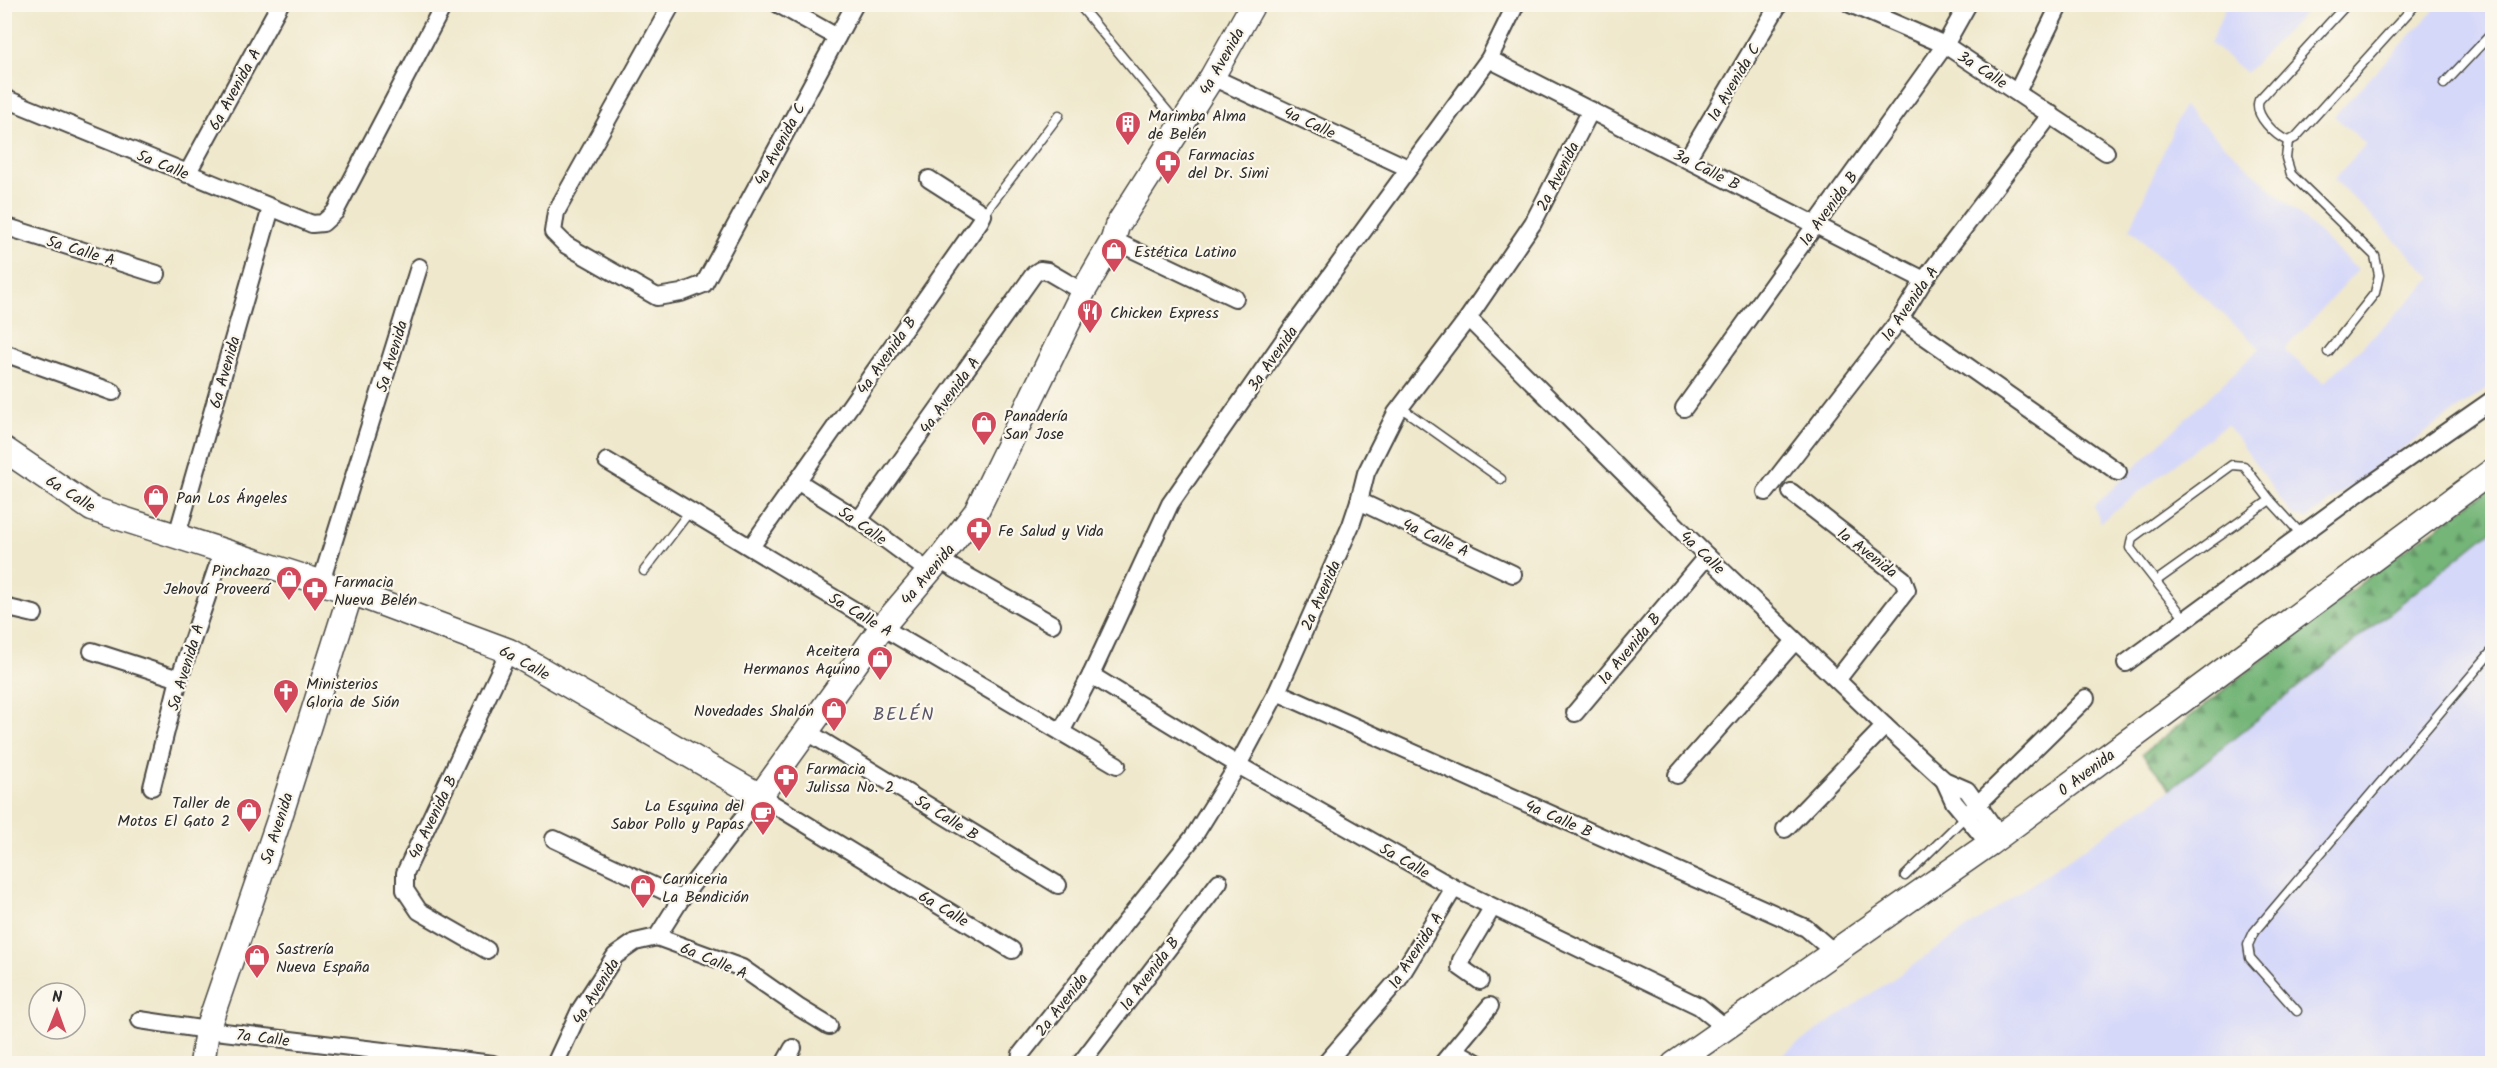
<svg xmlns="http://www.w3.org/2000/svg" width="2497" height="1068" viewBox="0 0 2497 1068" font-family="Kalam,sans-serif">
  <defs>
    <pattern id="forest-firs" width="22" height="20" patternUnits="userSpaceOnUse" patternTransform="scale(1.5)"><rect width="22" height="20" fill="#74b578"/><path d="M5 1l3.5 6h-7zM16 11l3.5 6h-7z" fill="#5f9363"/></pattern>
  </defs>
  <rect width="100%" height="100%" fill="#fbf7ec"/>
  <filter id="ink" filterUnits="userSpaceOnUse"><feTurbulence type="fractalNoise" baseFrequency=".0167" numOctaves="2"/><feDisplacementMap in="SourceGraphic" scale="12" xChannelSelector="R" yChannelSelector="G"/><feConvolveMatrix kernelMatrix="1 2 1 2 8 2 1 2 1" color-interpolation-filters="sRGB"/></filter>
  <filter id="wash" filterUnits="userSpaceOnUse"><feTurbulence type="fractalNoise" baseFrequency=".008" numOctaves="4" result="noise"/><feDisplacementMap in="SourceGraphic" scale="24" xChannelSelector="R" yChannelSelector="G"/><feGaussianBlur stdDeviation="1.35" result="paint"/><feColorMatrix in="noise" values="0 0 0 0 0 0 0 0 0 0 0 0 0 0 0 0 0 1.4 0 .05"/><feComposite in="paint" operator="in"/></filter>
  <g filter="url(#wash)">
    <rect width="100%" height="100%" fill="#efe8cc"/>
    <g fill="#d6d8f9">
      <polygon points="2227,4 2312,4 2312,5 2246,73 2210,43"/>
      <polygon points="2439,5 2492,5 2492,384 2308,518 2293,516 2227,424 2100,522 2094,506 2260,348 2130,229 2183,106 2358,270 2284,350 2324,383 2433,278 2334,179 2366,144 2334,116"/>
      <polygon points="2492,530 2492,1063 1768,1064 2171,789"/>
    </g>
    <polygon fill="url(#forest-firs)" stroke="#507052" stroke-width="1.5" points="2492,488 2492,530 2171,789 2142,754 2384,565"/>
  </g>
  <g filter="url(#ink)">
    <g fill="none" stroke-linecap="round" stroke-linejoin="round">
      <defs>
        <g id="lane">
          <path d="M2347 4 2259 100C2253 115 2276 136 2288 141L2295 138 2416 4"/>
          <polyline points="1080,6 1179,125"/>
          <polyline points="2444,84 2492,33"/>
          <polyline points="2288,141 2286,158 2291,174 2375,256 2379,275 2375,293 2328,352"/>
          <polyline points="983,215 1059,115"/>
          <polyline points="1400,407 1501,479"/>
          <polyline points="2270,500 2301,534"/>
          <polyline points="644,571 690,511"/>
          <polyline points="2156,581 2270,500 2244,466 2232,465 2132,538 2130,548 2185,619"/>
          <polyline points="1905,876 1966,816"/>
          <polyline points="2297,1011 2250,958 2248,945 2254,932 2492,651"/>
        </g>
        <g id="street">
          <polyline points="672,4 556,212 553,232 566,245 657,297 681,293 704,284 855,4"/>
          <polyline points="778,4 837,37"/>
          <polyline points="1850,4 1945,45 2106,152"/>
          <polyline points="1489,59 1924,280"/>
          <polyline points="1212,77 1408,168"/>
          <polyline points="2017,92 2060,4"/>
          <polyline points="4,98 312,224 323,223 335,212 444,4"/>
          <polyline points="1687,159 1779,4"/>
          <polyline points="187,174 280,4"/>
          <polyline points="4,226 157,274"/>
          <polyline points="1113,240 1235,298"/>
          <polyline points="1468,318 1707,556 1885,726 1944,780 1967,790 2000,836"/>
          <polyline points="1900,319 2118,472"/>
          <polyline points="4,353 113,392"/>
          <polyline points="1684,408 1945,45 1968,4"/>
          <polyline points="607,461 882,627 1117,765"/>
          <polyline points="797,481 859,520 928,571"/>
          <polyline points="1766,492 1900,319 1924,280 2051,114"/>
          <polyline points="1791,492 1903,579 1907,590 1837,680"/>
          <polyline points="1359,501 1513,574"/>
          <polyline points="859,520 1034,274 1040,270 1047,271 1083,292"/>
          <polyline points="177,535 271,208"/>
          <polyline points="751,547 980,221 983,215 979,211 929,179"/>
          <polyline points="939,560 1052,624"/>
          <polyline points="321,582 419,267"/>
          <polyline points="4,607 34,614"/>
          <polyline points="92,651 179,679"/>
          <polyline points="2126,663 2364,489 2492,400"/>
          <polyline points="1091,675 1238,765 1454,888 1699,1006 1726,1028"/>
          <polyline points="1277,692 1806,928 1835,953"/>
          <polyline points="1575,713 1707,556"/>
          <polyline points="806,731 1058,885"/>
          <polyline points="1061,732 1091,675 1170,504 1290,331 1489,59 1516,4"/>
          <polyline points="1677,775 1795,641"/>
          <polyline points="1944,780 1954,802 1989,844"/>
          <polyline points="152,787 179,679 223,550"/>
          <polyline points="1966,816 2086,698"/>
          <polyline points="1785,829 1885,726"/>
          <polyline points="554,839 681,899"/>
          <polyline points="657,937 742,968 798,1007 829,1026"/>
          <polyline points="487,950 419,911 405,890 405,873 509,651"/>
          <polyline points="1480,981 1460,967 1461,960 1492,908"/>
          <polyline points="140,1020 207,1030 493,1064"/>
          <polyline points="1454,1050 1479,1064"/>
          <polyline points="555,1064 580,1010 615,956 635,942 657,937 681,899 760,796 1012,950"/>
          <polyline points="784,1064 793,1048"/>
          <polyline points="1019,1064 1021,1054 1194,836 1238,765 1277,692 1351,525 1359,501 1366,473 1396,413 1468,318 1533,223 1591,110"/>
          <polyline points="1080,1064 1219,882"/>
          <polyline points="1325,1064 1398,980 1454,888"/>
          <polyline points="1442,1064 1490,1006"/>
        </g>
        <g id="secondary">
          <polyline points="4,449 92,509 351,592 509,651 760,796 882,627 939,560 976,512 1083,292 1113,240 1117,226 1212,77 1253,4"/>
          <polyline points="202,1064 207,1030 279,820 351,592"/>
          <polyline points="1674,1064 1989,844 2492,471"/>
        </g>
      </defs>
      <use href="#lane" stroke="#484743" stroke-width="11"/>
      <use href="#street" stroke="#484743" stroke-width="20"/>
      <use href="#secondary" stroke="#484743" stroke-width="27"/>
      <use href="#lane" stroke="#fff" stroke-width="8"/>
      <use href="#street" stroke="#fff" stroke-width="16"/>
      <use href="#secondary" stroke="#fff" stroke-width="24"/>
    </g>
  </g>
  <defs>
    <symbol id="building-pin" viewBox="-11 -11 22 30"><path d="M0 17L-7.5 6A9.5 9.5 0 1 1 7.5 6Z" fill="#d1495b" stroke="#fbf7ec"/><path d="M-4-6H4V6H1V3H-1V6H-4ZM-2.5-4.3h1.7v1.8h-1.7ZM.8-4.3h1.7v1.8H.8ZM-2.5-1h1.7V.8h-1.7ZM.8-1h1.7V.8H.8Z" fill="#fff"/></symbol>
    <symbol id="pharmacy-pin" viewBox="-11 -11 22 30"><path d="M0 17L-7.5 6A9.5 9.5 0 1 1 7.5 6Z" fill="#d1495b" stroke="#fbf7ec"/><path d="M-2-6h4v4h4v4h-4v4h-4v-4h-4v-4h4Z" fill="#fff"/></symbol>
    <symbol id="shop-pin" viewBox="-11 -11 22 30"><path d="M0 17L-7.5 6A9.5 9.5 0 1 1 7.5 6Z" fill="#d1495b" stroke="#fbf7ec"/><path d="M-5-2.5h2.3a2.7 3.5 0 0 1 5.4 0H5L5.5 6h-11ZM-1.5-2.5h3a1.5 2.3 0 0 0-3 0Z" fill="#fff"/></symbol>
    <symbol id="restaurant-pin" viewBox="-11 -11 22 30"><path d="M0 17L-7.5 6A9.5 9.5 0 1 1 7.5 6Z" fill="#d1495b" stroke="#fbf7ec"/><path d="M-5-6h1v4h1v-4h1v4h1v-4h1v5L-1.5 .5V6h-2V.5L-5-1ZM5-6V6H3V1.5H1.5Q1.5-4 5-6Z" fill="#fff"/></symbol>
    <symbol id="church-pin" viewBox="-11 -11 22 30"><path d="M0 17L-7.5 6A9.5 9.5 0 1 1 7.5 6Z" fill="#d1495b" stroke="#fbf7ec"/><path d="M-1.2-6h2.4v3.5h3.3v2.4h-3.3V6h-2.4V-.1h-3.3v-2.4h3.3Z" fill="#fff"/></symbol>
    <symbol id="cafe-pin" viewBox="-11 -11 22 30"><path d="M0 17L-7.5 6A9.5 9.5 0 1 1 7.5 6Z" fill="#d1495b" stroke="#fbf7ec"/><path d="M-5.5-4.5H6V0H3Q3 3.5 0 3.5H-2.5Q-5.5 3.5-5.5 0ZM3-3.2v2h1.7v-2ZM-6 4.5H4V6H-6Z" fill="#fff"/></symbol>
  </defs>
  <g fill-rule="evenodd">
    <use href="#building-pin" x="1113" y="109" width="30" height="40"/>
    <use href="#pharmacy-pin" x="1153" y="148" width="30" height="40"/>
    <use href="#shop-pin" x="1099" y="236" width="30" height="40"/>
    <use href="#restaurant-pin" x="1075" y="297" width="30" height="40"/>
    <use href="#shop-pin" x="969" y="409" width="30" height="40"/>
    <use href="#shop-pin" x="141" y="482" width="30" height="40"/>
    <use href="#pharmacy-pin" x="964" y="515" width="30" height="40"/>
    <use href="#shop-pin" x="274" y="564" width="30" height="40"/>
    <use href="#pharmacy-pin" x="300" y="575" width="30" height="40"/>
    <use href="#shop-pin" x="865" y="644" width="30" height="40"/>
    <use href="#church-pin" x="271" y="677" width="30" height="40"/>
    <use href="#shop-pin" x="819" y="695" width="30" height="40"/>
    <use href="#pharmacy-pin" x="771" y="762" width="30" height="40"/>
    <use href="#shop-pin" x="234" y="796" width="30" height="40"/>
    <use href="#cafe-pin" x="748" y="799" width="30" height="40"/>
    <use href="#shop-pin" x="628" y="872" width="30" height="40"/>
    <use href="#shop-pin" x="242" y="942" width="30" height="40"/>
  </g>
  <g text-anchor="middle" stroke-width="4.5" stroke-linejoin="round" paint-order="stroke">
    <g font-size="16" fill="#2b2b2b" stroke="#fbf7ec">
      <text transform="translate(1221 61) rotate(-60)" y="6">4a Avenida</text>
      <text transform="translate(1983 69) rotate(33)" y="6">3a Calle</text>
      <text transform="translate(1733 82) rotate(-59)" y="6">1a Avenida C</text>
      <text transform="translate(234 89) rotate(-61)" y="6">6a Avenida A</text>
      <text transform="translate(1310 122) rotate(25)" y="6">4a Calle</text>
      <text transform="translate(779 144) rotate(-62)" y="6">4a Avenida C</text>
      <text transform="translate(163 164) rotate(22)" y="6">5a Calle</text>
      <text transform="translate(1707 169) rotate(27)" y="6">3a Calle B</text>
      <text transform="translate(1557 176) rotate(-63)" y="6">2a Avenida</text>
      <text transform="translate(1828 208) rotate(-54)" y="6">1a Avenida B</text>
      <text transform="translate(81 250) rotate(17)" y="6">5a Calle A</text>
      <text transform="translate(1909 303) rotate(-55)" y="6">1a Avenida A</text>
      <text transform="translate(886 355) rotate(-55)" y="6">4a Avenida B</text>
      <text transform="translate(391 356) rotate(-73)" y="6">5a Avenida</text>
      <text transform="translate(1272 358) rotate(-55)" y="6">3a Avenida</text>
      <text transform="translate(224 372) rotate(-74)" y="6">6a Avenida</text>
      <text transform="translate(949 395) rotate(-54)" y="6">4a Avenida A</text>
      <text transform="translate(71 493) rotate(32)" y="6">6a Calle</text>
      <text transform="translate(863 525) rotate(35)" y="6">5a Calle</text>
      <text transform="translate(1436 537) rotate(25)" y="6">4a Calle A</text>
      <text transform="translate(1703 552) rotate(44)" y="6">4a Calle</text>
      <text transform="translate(1868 552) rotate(38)" y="6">1a Avenida</text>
      <text transform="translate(927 574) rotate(-50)" y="6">4a Avenida</text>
      <text transform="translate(1320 595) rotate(-66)" y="6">2a Avenida</text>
      <text transform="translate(861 614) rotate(31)" y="6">5a Calle A</text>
      <text transform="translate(1629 648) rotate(-50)" y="6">1a Avenida B</text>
      <text transform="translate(525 662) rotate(29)" y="6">6a Calle</text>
      <text transform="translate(185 667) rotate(-73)" y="6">5a Avenida A</text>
      <text transform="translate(2086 772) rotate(-37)" y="6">0 Avenida</text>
      <text transform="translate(432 817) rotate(-64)" y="6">4a Avenida B</text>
      <text transform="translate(947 817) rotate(32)" y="6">5a Calle B</text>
      <text transform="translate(1559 818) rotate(24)" y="6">4a Calle B</text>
      <text transform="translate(276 828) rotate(-72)" y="6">5a Avenida</text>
      <text transform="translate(1405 860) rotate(30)" y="6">5a Calle</text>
      <text transform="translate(944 908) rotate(31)" y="6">6a Calle</text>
      <text transform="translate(1415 950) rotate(-57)" y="6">1a Avenida A</text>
      <text transform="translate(714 960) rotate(23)" y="6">6a Calle A</text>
      <text transform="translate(1149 973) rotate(-53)" y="6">1a Avenida B</text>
      <text transform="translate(595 991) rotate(-58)" y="6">4a Avenida</text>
      <text transform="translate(1061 1004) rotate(-52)" y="6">2a Avenida</text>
      <text transform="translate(263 1037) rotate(7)" y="6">7a Calle</text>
    </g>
    <g font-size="16" fill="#2b2b2b" stroke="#fbf7ec" text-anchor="start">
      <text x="1148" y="121">Marimba Alma<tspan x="1148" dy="18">de Belén</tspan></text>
      <text x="1188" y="160">Farmacias<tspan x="1188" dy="18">del Dr. Simi</tspan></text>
      <text x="1134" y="257">Estética Latino</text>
      <text x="1110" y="318">Chicken Express</text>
      <text x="1004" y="421">Panadería<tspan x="1004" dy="18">San Jose</tspan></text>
      <text x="176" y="503">Pan Los Ángeles</text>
      <text x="998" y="536">Fe Salud y Vida</text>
      <text x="270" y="576" text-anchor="end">Pinchazo<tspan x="270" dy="18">Jehová Proveerá</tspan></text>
      <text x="334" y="587">Farmacia<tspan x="334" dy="18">Nueva Belén</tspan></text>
      <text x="860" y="656" text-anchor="end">Aceitera<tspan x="860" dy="18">Hermanos Aquino</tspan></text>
      <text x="306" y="689">Ministerios<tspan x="306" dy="18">Gloria de Sión</tspan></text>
      <text x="814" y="716" text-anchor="end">Novedades Shalón</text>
      <text x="806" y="774">Farmacia<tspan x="806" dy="18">Julissa No. 2</tspan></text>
      <text x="230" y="808" text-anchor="end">Taller de<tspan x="230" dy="18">Motos El Gato 2</tspan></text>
      <text x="744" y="811" text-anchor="end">La Esquina del<tspan x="744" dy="18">Sabor Pollo y Papas</tspan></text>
      <text x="662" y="884">Carniceria<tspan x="662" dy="18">La Bendición</tspan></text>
      <text x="276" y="954">Sastrería<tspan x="276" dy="18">Nueva España</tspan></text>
    </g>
    <g font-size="18" letter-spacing="1.5" fill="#595568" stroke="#fbf7ec">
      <text x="904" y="720">BELÉN</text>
    </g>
  </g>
  <rect width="2497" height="1068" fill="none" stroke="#fbf7ec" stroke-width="24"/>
  <g transform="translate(57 1011) rotate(1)"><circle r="28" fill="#fbf7ec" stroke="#a8a59f" stroke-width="1.5"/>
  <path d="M0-4.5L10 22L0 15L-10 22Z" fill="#d1495b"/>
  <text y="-9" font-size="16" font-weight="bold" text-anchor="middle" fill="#2b2b2b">N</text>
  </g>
</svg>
